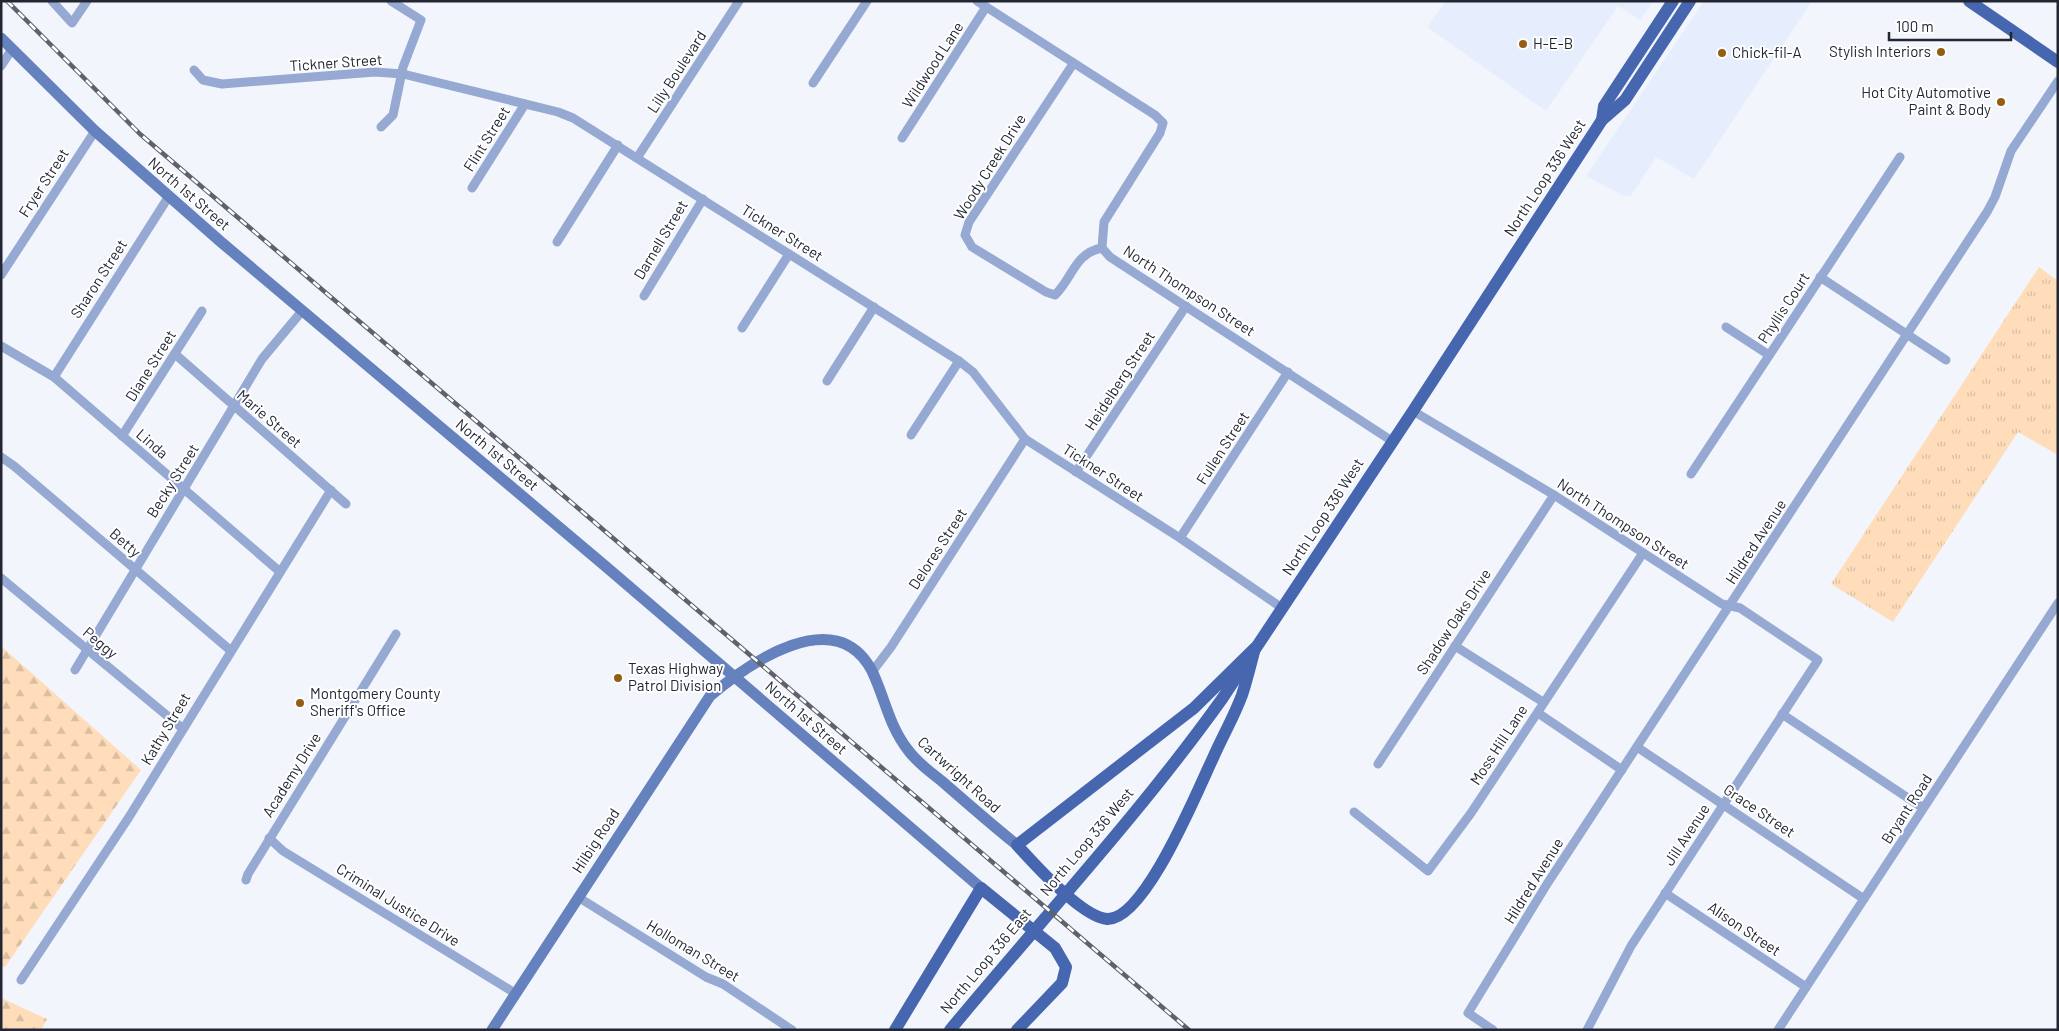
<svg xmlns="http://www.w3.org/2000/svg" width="2059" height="1031" viewBox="0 0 2059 1031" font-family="Barlow,sans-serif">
  <defs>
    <pattern id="grass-tufts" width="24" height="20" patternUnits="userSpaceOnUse" patternTransform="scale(1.25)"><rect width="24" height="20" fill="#ffddba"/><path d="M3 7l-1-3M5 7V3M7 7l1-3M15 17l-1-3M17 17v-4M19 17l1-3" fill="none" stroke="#dabea0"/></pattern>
    <pattern id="forest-firs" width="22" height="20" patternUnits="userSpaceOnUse" patternTransform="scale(1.25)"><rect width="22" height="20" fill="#ffddba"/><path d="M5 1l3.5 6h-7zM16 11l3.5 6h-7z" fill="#dabea0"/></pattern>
  </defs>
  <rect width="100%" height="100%" fill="#f2f5fb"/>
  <g fill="#e6eefd">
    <polygon points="1446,1 1653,1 1640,20 1618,6 1546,111 1427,27"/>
    <polygon points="1704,1 1812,1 1694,179 1656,157 1631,196 1624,196 1586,176"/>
  </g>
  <polygon fill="url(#grass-tufts)" points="2039,267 2058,281 2058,455 2018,432 1893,622 1831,584"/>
  <g fill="url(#forest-firs)">
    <polygon points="1,646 141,770 5,967 1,966"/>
    <polygon points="1,998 47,1019 41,1030 1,1030"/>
  </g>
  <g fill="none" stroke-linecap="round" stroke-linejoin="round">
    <g stroke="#95a9d2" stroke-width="9">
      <polyline points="52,1 72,23 87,1"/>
      <polyline points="977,1 1155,115 1163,123 1160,133 1104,222 1102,248 1110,257 1392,441"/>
      <path d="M1073 64 969 222 965 235 972 247 1046 292 1055 295C1073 277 1075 253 1102 248"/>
      <polyline points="1,66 12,49"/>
      <polyline points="194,70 203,80 222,84 375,72 403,74 558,112 573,118 959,361 973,372 1025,439 1180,538 1282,608"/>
      <polyline points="813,83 867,1"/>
      <polyline points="381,127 393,115 403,67 421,20 391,1"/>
      <polyline points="902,138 986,7"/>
      <polyline points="637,158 739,1"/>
      <polyline points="472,188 525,104"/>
      <polyline points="557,242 618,145"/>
      <polyline points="1,275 95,131"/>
      <polyline points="1820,277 1946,360"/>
      <polyline points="644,296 703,199"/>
      <polyline points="1726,327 1769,355"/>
      <polyline points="742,328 789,254"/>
      <polyline points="1,346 54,377 279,571"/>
      <polyline points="175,354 346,504"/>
      <polyline points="54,377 169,196"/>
      <polyline points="827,381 874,307"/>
      <polyline points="1413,411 1554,495 1722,604 1740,608 1818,660 1631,946 1587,1030"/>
      <polyline points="911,435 959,361"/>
      <polyline points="122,436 202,311"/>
      <polyline points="1,457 14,466 230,650"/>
      <polyline points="1076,472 1186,306"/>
      <polyline points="1691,474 1900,157"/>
      <polyline points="1180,538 1288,372"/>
      <polyline points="1,578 182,728"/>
      <polyline points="1455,646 1543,702"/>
      <polyline points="75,670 262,359 302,311"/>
      <polyline points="872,672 891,647 1025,439"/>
      <polyline points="1538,713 1622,770"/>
      <polyline points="1782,714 1923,808"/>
      <polyline points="1637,747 1864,899"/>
      <polyline points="1378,764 1554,495"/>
      <polyline points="1354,812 1428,871 1471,813 1643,553"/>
      <polyline points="269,838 283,851 515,993"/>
      <polyline points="246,880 248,874 396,634"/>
      <polyline points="1665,893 1806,987"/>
      <polyline points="578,897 706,977 723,984 792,1030"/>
      <polyline points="21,980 129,817 331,490"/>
      <polyline points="1493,1030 1468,1013 1547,884 1987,212 1995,197 2011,151 2058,81"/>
      <polyline points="1778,1030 2058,603"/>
    </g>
    <g stroke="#6682be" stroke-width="11">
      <polyline points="1,38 95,131 221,242 604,565 981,888"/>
      <path d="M492 1030 710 696C749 663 836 602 872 671 885 698 889 726 908 750 917 763 932 773 944 783 968 804 992 825 1017 845"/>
    </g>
    <g stroke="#4666af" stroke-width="12">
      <polyline points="1969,1 2058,62"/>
      <polyline points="1602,120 1604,106 1673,1"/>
      <path d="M1255 648C1251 663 1247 680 1242 695 1234 717 1222 737 1213 758 1198 789 1145 921 1107 919 1082 917 1034 864 1017 845L1194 708Z"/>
      <polyline points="895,1030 981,888 1055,948 1066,967 1062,983 1017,1030"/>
      <path d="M950 1030C1041 920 1139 815 1222 699L1413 411 1602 120 1625 100 1690 1"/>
    </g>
    <defs>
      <polyline id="rail" points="7,1 140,134 1189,1030"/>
    </defs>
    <use href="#rail" stroke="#5d626c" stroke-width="4.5"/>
    <use href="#rail" stroke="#fff" stroke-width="2.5" stroke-dasharray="8" stroke-linecap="butt"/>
  </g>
  <g fill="#935e13" stroke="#fff" stroke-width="2">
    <circle cx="1523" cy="44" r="5"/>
    <circle cx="1941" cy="52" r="5"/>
    <circle cx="1722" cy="53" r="5"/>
    <circle cx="2001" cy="102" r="5"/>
    <circle cx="618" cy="678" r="5"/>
    <circle cx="300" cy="703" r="5"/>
  </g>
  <g text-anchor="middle" stroke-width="4" stroke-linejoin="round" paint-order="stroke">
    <g font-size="15" fill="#222733" stroke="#fff" text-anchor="start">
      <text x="1533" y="49">H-E-B</text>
      <text x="1931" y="57" text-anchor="end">Stylish Interiors</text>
      <text x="1732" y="58">Chick-fil-A</text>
      <text x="1991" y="98" text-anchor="end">Hot City Automotive<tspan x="1991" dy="17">Paint &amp; Body</tspan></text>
      <text x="628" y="674">Texas Highway<tspan x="628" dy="17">Patrol Division</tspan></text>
      <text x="310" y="699">Montgomery County<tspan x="310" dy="17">Sheriff's Office</tspan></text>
    </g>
    <g font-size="15" fill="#222733" stroke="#fff">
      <text transform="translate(336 63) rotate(-4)" y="5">Tickner Street</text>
      <text transform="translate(933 65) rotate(-57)" y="5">Wildwood Lane</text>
      <text transform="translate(677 72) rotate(-57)" y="5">Lilly Boulevard</text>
      <text transform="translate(487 139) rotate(-58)" y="5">Flint Street</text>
      <text transform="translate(990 167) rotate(-58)" y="5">Woody Creek Drive</text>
      <text transform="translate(1545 178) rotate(-57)" y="5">North Loop 336 West</text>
      <text transform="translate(44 183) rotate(-57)" y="5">Fryer Street</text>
      <text transform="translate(189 194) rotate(41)" y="5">North 1st Street</text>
      <text transform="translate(782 233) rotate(32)" y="5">Tickner Street</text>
      <text transform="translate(661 240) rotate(-59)" y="5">Darnell Street</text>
      <text transform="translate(99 279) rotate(-57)" y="5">Sharon Street</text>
      <text transform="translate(1189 291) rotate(33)" y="5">North Thompson Street</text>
      <text transform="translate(1784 308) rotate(-57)" y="5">Phyllis Court</text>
      <text transform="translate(151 366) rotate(-58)" y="5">Diane Street</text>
      <text transform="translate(1120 381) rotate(-57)" y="5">Heidelberg Street</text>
      <text transform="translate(269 419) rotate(41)" y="5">Marie Street</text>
      <text transform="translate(152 444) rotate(41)" y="5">Linda</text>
      <text transform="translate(1223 448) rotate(-57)" y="5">Fullen Street</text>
      <text transform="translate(497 455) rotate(40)" y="5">North 1st Street</text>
      <text transform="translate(1103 473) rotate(33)" y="5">Tickner Street</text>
      <text transform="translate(173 481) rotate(-58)" y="5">Becky Street</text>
      <text transform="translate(1323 517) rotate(-57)" y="5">North Loop 336 West</text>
      <text transform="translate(1623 524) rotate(33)" y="5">North Thompson Street</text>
      <text transform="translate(1756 542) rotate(-57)" y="5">Hildred Avenue</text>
      <text transform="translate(125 543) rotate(41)" y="5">Betty</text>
      <text transform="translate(938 549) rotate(-57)" y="5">Delores Street</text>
      <text transform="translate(1454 622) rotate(-57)" y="5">Shadow Oaks Drive</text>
      <text transform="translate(100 643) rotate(40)" y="5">Peggy</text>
      <text transform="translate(806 718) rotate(41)" y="5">North 1st Street</text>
      <text transform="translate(166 729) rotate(-59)" y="5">Kathy Street</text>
      <text transform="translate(1499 745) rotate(-57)" y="5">Moss Hill Lane</text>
      <text transform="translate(292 775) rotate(-58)" y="5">Academy Drive</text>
      <text transform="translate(959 775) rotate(42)" y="5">Cartwright Road</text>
      <text transform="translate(1907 809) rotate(-57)" y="5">Bryant Road</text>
      <text transform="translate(1759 811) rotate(34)" y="5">Grace Street</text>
      <text transform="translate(1687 835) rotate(-57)" y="5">Jill Avenue</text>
      <text transform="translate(596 841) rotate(-57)" y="5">Hilbig Road</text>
      <text transform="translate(1087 842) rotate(-50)" y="5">North Loop 336 West</text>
      <text transform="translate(1534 881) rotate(-58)" y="5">Hildred Avenue</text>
      <text transform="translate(398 905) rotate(32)" y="5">Criminal Justice Drive</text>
      <text transform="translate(1744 929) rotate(34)" y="5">Alison Street</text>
      <text transform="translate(693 951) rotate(31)" y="5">Holloman Street</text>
      <text transform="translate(986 961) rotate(-50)" y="5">North Loop 336 East</text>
    </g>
  </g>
  <rect width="2059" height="1031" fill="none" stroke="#222733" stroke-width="5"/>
  <path d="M1889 32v8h122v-8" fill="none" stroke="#222733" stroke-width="2.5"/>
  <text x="1896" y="32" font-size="15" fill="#222733" stroke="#ffffff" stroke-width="4" paint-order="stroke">100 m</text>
</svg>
